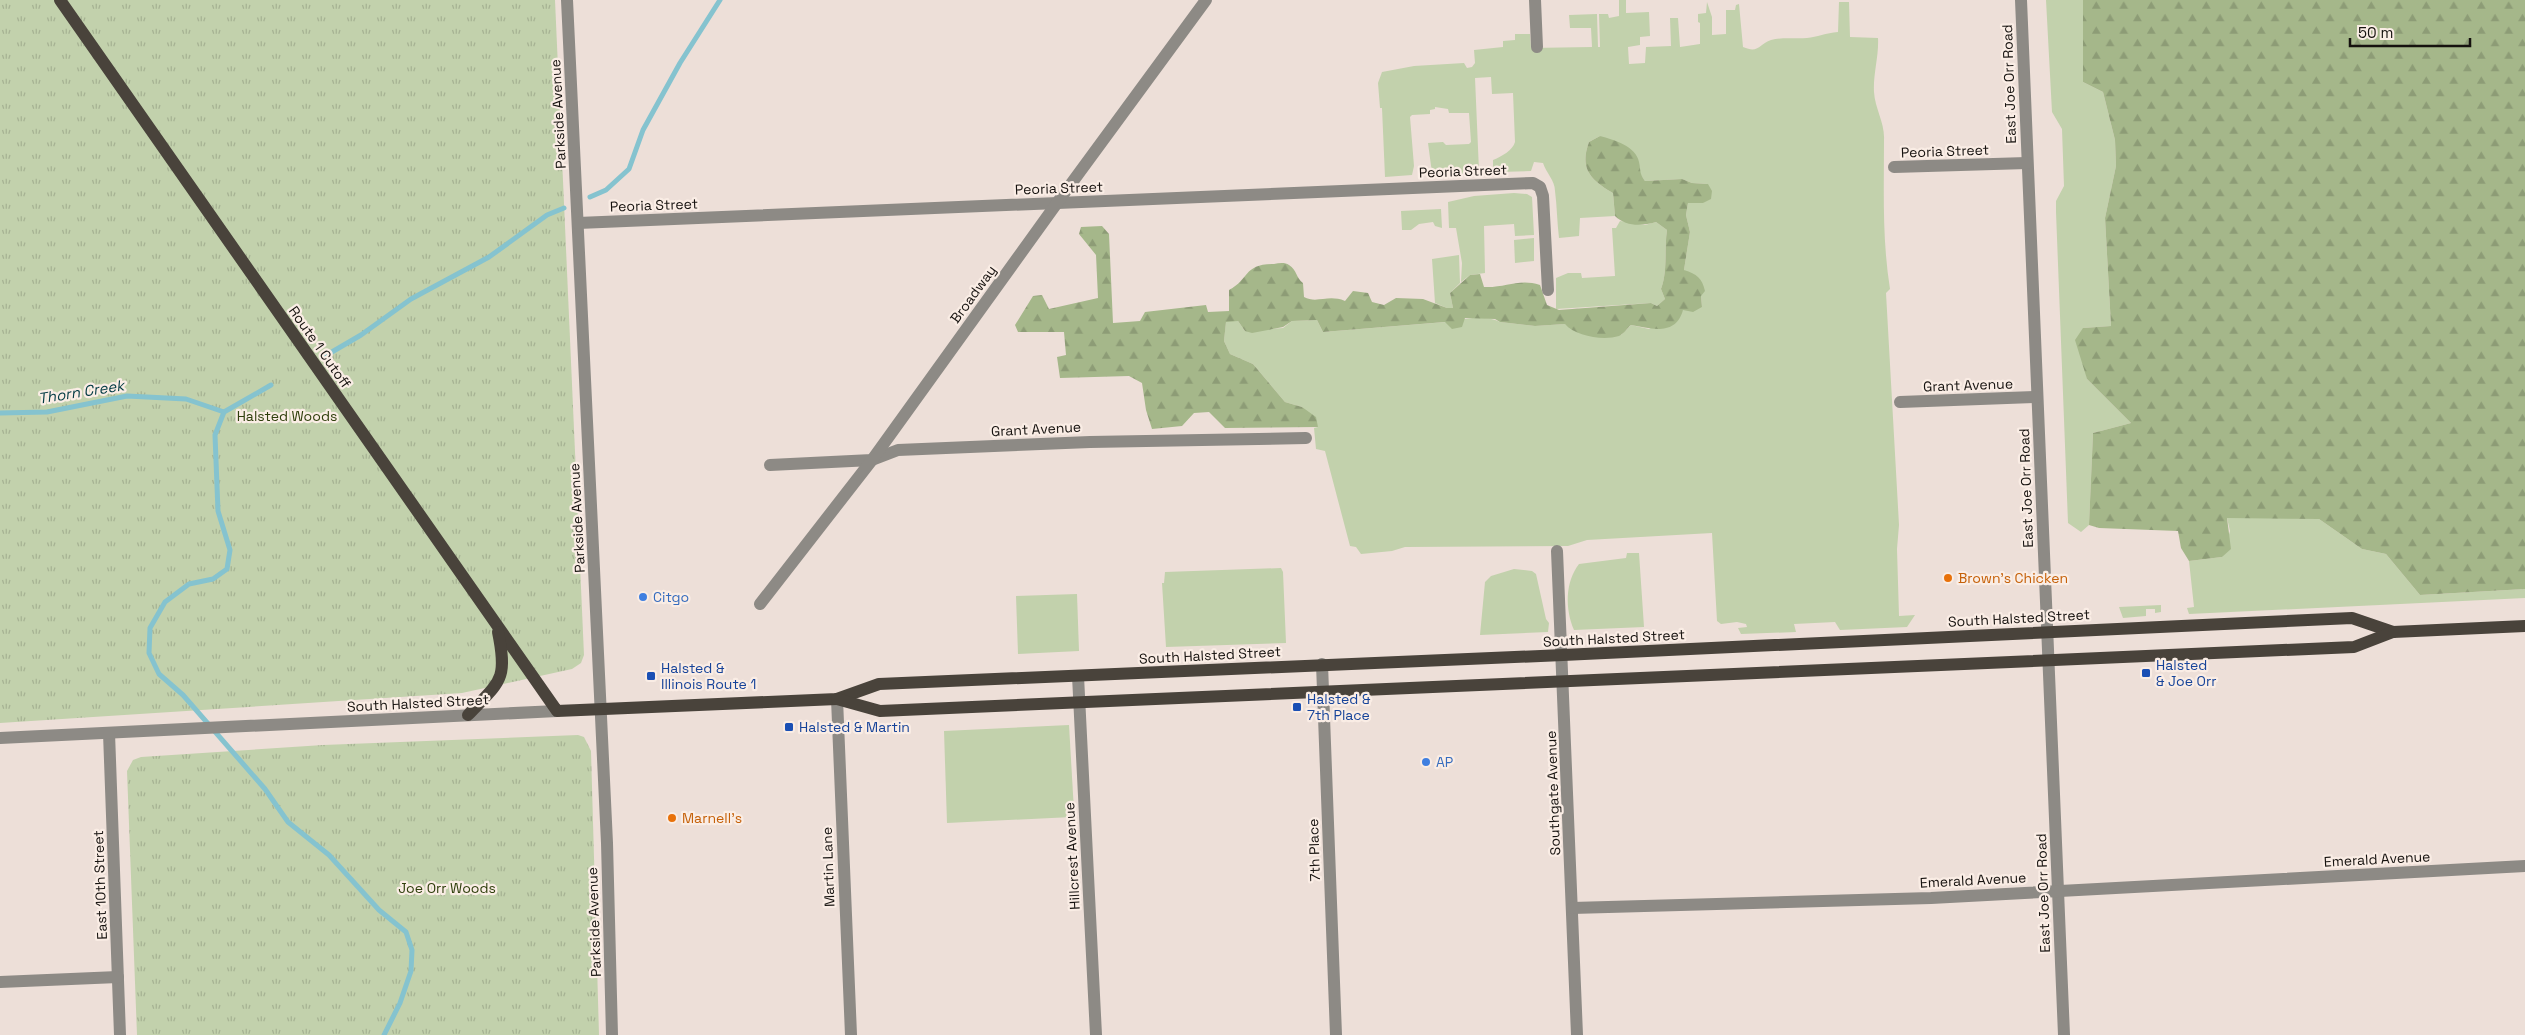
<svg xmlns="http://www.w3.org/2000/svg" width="2525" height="1035" viewBox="0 0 2525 1035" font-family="'Space Grotesk',sans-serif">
  <defs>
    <pattern id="forest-firs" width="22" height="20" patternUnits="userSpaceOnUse" patternTransform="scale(1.25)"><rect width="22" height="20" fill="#a5b78a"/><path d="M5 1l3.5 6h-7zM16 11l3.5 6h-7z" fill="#8d9c76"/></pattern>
    <pattern id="park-tufts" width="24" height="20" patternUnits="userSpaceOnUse" patternTransform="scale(1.25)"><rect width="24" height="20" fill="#c2d1ac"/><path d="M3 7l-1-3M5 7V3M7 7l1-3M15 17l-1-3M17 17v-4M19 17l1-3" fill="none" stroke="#a6b293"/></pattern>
  </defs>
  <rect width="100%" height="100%" fill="#eddfd8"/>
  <g fill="#c2d1ac">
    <path d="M1619 0H1626V13L1649 12 1650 36 1640 37V45L1628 47 1629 64 1645 63 1646 47 1671 46 1670 18H1678L1680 47 1700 44V23L1698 22V14L1706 13 1707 2 1712 17V35L1726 34V10H1735L1736 5 1739 4 1743 47C1759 54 1759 44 1771 40 1781 37 1796 39 1807 38 1817 37 1826 33 1838 32L1839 2H1849L1850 37 1878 38C1879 56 1873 74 1874 92 1875 109 1885 123 1884 140 1884 190 1882 239 1890 289L1886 293 1899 525 1897 549 1899 616 1915 615 1907 627 1840 630 1835 622 1794 624 1796 632 1741 634 1738 628 1747 627 1746 624 1737 622 1721 624 1717 621 1712 533 1587 540 1568 546 1405 547 1392 551 1361 554 1356 547 1350 546 1325 451 1316 449 1314 428 1318 427 1302 407 1285 402 1253 364 1230 354 1224 341 1226 321H1238L1245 331 1283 328 1292 321 1317 320 1323 332 1446 322C1462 319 1485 314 1500 322L1535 326 1565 324 1621 335 1631 325 1649 329 1683 310 1702 307 1701 296 1684 270 1690 232 1686 215 1688 203H1703L1708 184 1692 183 1682 179 1645 181 1638 172 1600 136 1589 142C1579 169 1591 180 1613 193L1615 216 1580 218 1579 236 1559 238C1557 222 1557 206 1555 191 1555 180 1546 173 1543 163L1534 162 1531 171 1498 172 1493 168V160C1501 157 1513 150 1515 142L1513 93 1492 94 1491 77 1475 78 1479 171 1468 174 1432 173 1428 143 1443 142 1446 145 1469 144 1471 142 1469 113H1449L1448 109 1435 107V109L1430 110V114L1412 115 1410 117 1414 166 1412 175 1385 177 1382 108H1380L1378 83 1382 72 1414 66 1464 63 1467 68 1472 67 1475 63 1474 50 1503 47V41L1515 40V34H1530L1531 48 1592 47 1591 28H1570L1569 15 1597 14 1598 47H1600L1599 14H1608L1609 18 1619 16Z"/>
    <polygon points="2046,0 2083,0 2083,82 2103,92 2115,140 2116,166 2105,218 2111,326 2083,328 2087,379 2131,423 2093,433 2089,525 2081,532 2068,523 2056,212 2056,201 2064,186 2062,129 2052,112"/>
    <polygon points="1514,193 1527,194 1532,197 1534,235 1515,236 1514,224 1484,226 1485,273 1470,275 1461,282 1462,263 1456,228 1449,228 1448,202 1474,196"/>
    <polygon points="1441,209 1442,228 1435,226 1433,222 1419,224 1411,230 1402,230 1401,211"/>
    <path d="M1620 221 1645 225 1656 222 1667 230C1664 250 1668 270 1661 289L1665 299 1657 306 1651 303 1556 309V278L1568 273H1581L1582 278 1615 276 1612 228H1616Z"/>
    <polygon points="1534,238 1534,261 1515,263 1514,240"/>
    <polygon points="1459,255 1460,283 1450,293 1453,308 1447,308 1435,303 1432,259"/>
    <polygon points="2269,517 2319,519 2362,549 2386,554 2420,595 2525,589 2525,598 2189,614 2187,608 2194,607 2189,561 2222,557 2230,531 2227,518"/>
    <path d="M1627 553H1639L1644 627 1574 630C1565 609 1565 582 1579 564L1626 558Z"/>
    <polygon points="1281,568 1283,572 1286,643 1166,647 1162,583 1164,583 1165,572"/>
    <polygon points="1514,569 1532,571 1536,574 1546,619 1549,623 1548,632 1480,635 1485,582 1491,576"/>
    <polygon points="1077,594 1079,651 1018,654 1016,596"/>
    <polygon points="2161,605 2161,612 2155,613 2155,609 2146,609 2146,616 2123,618 2119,607"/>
    <polygon points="1069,725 1074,811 1072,817 947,823 944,731"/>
  </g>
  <g fill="url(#forest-firs)">
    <polygon points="2083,0 2525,0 2525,589 2420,595 2386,554 2362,549 2319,519 2227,518 2231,549 2222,557 2189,561 2181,548 2178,531 2099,528 2089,525 2093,433 2131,423 2087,379 2075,340 2083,328 2111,326 2105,218 2116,166 2115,140 2103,92 2083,82"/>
    <path d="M1600 136C1614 140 1636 146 1639 162 1641 171 1639 173 1645 181L1682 179 1692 183 1708 184 1712 191 1711 199 1703 203H1688L1686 215 1690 232 1684 270C1697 274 1702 278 1705 291L1701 296 1702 307 1693 312 1683 310C1676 336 1652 329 1631 325 1627 328 1624 334 1619 336 1603 341 1575 336 1565 324L1535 326 1500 322 1495 319 1465 318 1462 327 1452 329 1445 322 1323 332 1317 320 1292 321 1283 327 1252 333 1245 331 1238 321 1226 322 1224 341 1230 354 1253 364 1285 402 1302 407 1316 417 1318 427 1225 428 1209 412 1194 413 1182 426 1152 429 1146 410 1142 383 1129 376 1060 378 1057 357 1066 355 1064 332H1018L1015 325 1033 296 1042 295 1049 309 1098 298 1096 255 1079 234 1081 227 1102 226 1109 234 1113 323 1140 321 1145 312 1206 305 1208 312 1229 311V290C1250 279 1243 264 1274 264 1279 263 1285 262 1289 265 1297 270 1296 278 1303 283L1304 297C1317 304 1328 294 1345 301L1353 291 1368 293 1372 302 1384 305 1396 298 1423 299 1447 308H1453L1450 293 1470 275 1480 274 1484 287C1506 288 1519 278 1540 285L1547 305 1559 310 1651 303 1657 306 1665 299 1661 289C1668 270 1664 250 1667 230L1656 222C1642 226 1626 227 1615 216L1613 193C1591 180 1579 169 1589 142Z"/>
  </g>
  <g fill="url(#park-tufts)">
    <polygon points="0,0 555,0 584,655 581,663 572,669 462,693 0,723"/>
    <polygon points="578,735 584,737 591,751 599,1035 137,1035 127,771 133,760 141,757 323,745"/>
  </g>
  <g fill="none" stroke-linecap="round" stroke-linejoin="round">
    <g stroke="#85c3cf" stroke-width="5">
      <polyline points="590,197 606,190 629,169 643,130 680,63 720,0"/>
      <polyline points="325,356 361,335 411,299 489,257 547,215 564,208"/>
      <polyline points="271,385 224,412 215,435 218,511 230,550 227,569 213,579 189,584 165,602 150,628 149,653 159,674 183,695 265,789 288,822 329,855 379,910 406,932 412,950 411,971 400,1003 384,1035"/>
      <polyline points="0,413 47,412 127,396 186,399 224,412"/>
    </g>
    <g stroke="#8d8a85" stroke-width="12">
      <polyline points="567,0 607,843 612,1035"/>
      <polyline points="1535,0 1537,47"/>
      <polyline points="2021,0 2064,1035"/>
      <polyline points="1894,167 2027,163"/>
      <polyline points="578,223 1533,183 1540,187 1543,196 1548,290"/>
      <polyline points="1900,402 2037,397"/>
      <polyline points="770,465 872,460 898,450 1090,442 1306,438"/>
      <polyline points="1557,551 1577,1035"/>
      <polyline points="760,604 872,460 1057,203 1206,0"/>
      <polyline points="1322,664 1336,1035"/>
      <polyline points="1078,676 1096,1035"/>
      <polyline points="837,699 851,1035"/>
      <polyline points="109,733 120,1035"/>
      <polyline points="0,738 557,711"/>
      <polyline points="1572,908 1931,898 2525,866"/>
      <polyline points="0,982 118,977"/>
    </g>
    <g stroke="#49433b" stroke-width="12">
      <polyline points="60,0 557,711 837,699 879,684 1563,655 2352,618 2393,632"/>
      <polyline points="837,699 880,711 2354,647 2393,632 2525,626"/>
      <path d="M468 715C500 681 508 681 498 632"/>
    </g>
  </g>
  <g fill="#e8710a" stroke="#faede5" stroke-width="2">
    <circle cx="1948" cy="578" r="5"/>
    <circle cx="672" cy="818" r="5"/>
  </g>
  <g fill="#3f7fe0" stroke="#faede5" stroke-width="2">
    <circle cx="643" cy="597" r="5"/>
    <circle cx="1426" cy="762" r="5"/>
  </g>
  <g fill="#1a4fb4" stroke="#faede5" stroke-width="2">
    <rect x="2141" y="668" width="10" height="10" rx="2.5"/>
    <rect x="646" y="671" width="10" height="10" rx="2.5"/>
    <rect x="1292" y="702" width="10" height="10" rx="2.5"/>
    <rect x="784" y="722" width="10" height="10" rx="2.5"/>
  </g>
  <g text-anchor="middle" stroke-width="4.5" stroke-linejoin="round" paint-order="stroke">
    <g font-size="14" fill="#16120f" stroke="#faede5">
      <text transform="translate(2009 84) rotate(-92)" y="5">East Joe Orr Road</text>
      <text transform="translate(558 114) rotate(-93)" y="5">Parkside Avenue</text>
      <text transform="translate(1945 151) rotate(-2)" y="5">Peoria Street</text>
      <text transform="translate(1463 171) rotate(-2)" y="5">Peoria Street</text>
      <text transform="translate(1059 188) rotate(-2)" y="5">Peoria Street</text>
      <text transform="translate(654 205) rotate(-2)" y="5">Peoria Street</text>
      <text transform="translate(973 294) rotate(-54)" y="5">Broadway</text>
      <text transform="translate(320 347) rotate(55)" y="5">Route 1 Cutoff</text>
      <text transform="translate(1968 385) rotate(-2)" y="5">Grant Avenue</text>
      <text transform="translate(1036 429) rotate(-3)" y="5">Grant Avenue</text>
      <text transform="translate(2026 488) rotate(-92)" y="5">East Joe Orr Road</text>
      <text transform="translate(577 518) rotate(-93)" y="5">Parkside Avenue</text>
      <text transform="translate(2019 618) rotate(-3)" y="5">South Halsted Street</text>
      <text transform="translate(1614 638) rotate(-3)" y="5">South Halsted Street</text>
      <text transform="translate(1210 655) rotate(-3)" y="5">South Halsted Street</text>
      <text transform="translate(418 703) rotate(-3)" y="5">South Halsted Street</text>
      <text transform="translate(1553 793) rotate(-92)" y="5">Southgate Avenue</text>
      <text transform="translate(1314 850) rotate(-92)" y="5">7th Place</text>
      <text transform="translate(1072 856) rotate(-93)" y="5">Hillcrest Avenue</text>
      <text transform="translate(2377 859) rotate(-3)" y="5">Emerald Avenue</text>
      <text transform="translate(828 867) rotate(-92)" y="5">Martin Lane</text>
      <text transform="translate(1973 880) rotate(-3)" y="5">Emerald Avenue</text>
      <text transform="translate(100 885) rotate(-92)" y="5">East 10th Street</text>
      <text transform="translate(2043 893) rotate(-92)" y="5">East Joe Orr Road</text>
      <text transform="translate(594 922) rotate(-92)" y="5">Parkside Avenue</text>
    </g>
    <g font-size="14" fill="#2f3f0c" stroke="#faede5">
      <text x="287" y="421">Halsted Woods</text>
      <text x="447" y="893">Joe Orr Woods</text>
    </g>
    <g font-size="14" fill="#c56008" stroke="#faede5" text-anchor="start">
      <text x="1958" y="583">Brown's Chicken</text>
      <text x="682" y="823">Marnell's</text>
    </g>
    <g font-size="14" fill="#366cbe" stroke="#faede5" text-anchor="start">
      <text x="653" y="602">Citgo</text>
      <text x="1436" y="767">AP</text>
    </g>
    <g font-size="14" fill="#164399" stroke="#faede5" text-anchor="start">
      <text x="2156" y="670">Halsted<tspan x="2156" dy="16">&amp; Joe Orr</tspan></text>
      <text x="661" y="673">Halsted &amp;<tspan x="661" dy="16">Illinois Route 1</tspan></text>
      <text x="1307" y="704">Halsted &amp;<tspan x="1307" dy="16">7th Place</tspan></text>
      <text x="799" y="732">Halsted &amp; Martin</text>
    </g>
    <g font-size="15" font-style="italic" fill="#003a43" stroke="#faede5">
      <text transform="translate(81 392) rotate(-9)" y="5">Thorn Creek</text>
    </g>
  </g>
  <path d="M2350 38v8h120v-8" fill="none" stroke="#16120f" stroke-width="2.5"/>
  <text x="2358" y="38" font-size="15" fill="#16120f" stroke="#faede5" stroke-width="4" paint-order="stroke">50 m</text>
</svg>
